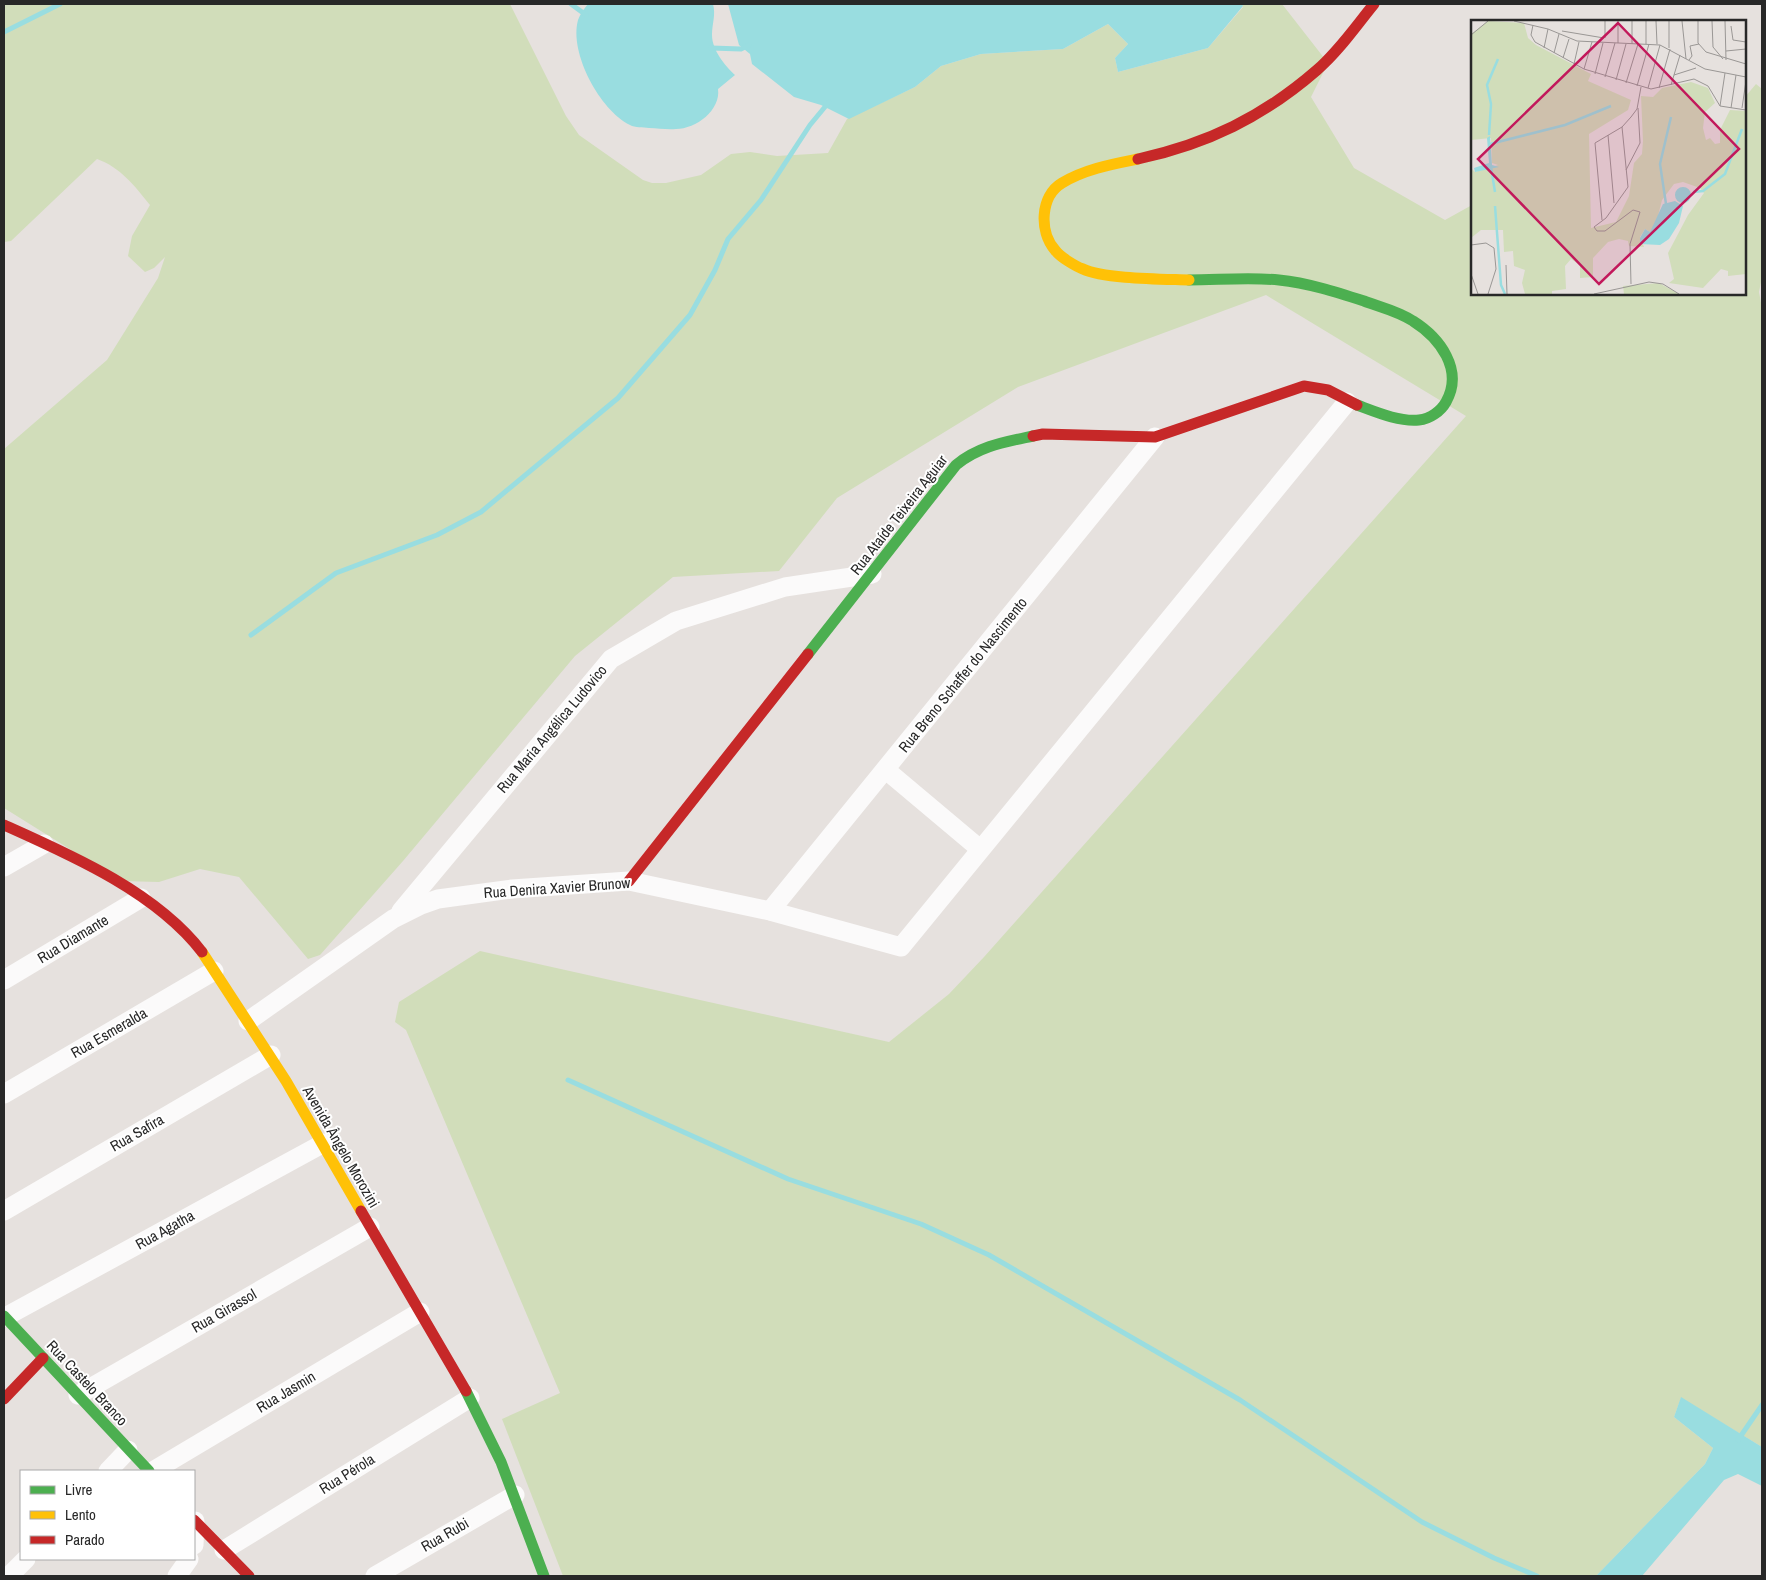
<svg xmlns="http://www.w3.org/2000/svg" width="1766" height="1580" viewBox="0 0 1766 1580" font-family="'Archivo Narrow',sans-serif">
  <rect width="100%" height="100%" fill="#e6e1de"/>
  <path fill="#d1ddba" d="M4 4H510L566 116 579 135 643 180 652 183H666L701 175 731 154 750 152 777 156 828 153 847 119 915 87 941 66 981 54 1063 49 1108 24 1128 44 1115 58 1118 72 1208 48 1243 7 1242 4H1282L1328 63 1311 97 1354 168 1445 220 1472 205V294H1745V97L1756 84 1762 89V277L1759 292 1762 308V1447L1681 1398 1674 1417 1713 1448 1705 1464 1596 1576H563L502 1419 560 1393 406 1030 395 1022 399 1002 480 951 889 1042 949 994 984 957 1466 416 1266 295 1018 387 837 498 779 571 673 577 575 656 403 861 320 955 308 959 239 877 200 869 159 882 121 881 4 808V449L107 360 158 278 165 257 154 268 145 272 128 256 132 236 150 205C135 186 120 167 97 159L11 241 4 242Z"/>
  <g fill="#99dde0">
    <path d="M588 4H713C716 15 712 24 712 35 712 50 725 66 735 75L718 89C721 110 696 129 676 129 667 130 658 128 649 128 643 127 635 128 630 125 600 110 569 53 578 20 580 14 584 9 588 4Z"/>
    <polygon points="728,4 1242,4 1243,6 1208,48 1118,72 1115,58 1128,44 1108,24 1063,49 981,54 941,66 915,87 849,119 821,105 794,97 752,64 750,54 739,45"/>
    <polygon points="1681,1397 1762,1447 1762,1486 1738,1474 1724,1480 1642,1576 1596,1576 1705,1464 1713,1448 1674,1417"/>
  </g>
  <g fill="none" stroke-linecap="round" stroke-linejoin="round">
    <g stroke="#99dde0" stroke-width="5">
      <polyline points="571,4 586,15"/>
      <polyline points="4,32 60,4"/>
      <polyline points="711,48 741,49 749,45"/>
      <polyline points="251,635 336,573 437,535 481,512 618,398 690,315 715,270 728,239 761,200 810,125 829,102"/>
      <polyline points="568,1080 788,1179 921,1224 989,1255 1240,1400 1422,1522 1494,1558 1537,1576"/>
      <polyline points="1738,1440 1762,1405"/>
    </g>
    <g stroke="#fbfafa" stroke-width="19">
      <polyline points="886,770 980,849"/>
      <polyline points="4,867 44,844"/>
      <polyline points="401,911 611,659 676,621 785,587 872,574"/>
      <polyline points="770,911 1155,437"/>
      <polyline points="4,980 141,898"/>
      <polyline points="248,1021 393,919 421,905 438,899 512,889 629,881 770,911 901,947 1347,402"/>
      <polyline points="4,1094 214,971"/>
      <polyline points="4,1211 271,1055"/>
      <polyline points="5,1317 324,1143"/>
      <polyline points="78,1395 370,1227"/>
      <polyline points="108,1471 128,1450"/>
      <polyline points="153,1471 420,1312"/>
      <polyline points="194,1545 195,1521"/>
      <polyline points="224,1550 470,1398"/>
      <polyline points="9,1576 26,1559"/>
      <polyline points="177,1576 189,1559"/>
      <polyline points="375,1576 515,1495"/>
    </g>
    <g stroke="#4caf50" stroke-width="11">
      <path d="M1189 280C1218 280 1250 277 1279 280 1308 283 1336 292 1364 301 1380 307 1398 311 1413 321 1440 338 1464 370 1446 402 1441 411 1430 419 1419 420 1399 422 1376 412 1357 405"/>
      <path d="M808 654 956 465C979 446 1005 442 1033 436"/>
      <polyline points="4,1316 149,1471"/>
      <polyline points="466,1391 501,1462 544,1576"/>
    </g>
    <g stroke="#ffc107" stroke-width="11">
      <path d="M1138 159C1113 164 1085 169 1062 183 1040 196 1039 232 1055 250 1060 257 1075 266 1083 269 1104 279 1163 279 1189 280"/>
      <polyline points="202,952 286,1081 361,1211"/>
    </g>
    <g stroke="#c62828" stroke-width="11">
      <path d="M1138 159C1207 144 1263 117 1317 70 1339 51 1356 26 1374 4"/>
      <polyline points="1033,436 1043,434 1155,437 1304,386 1328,390 1357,405"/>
      <path d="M4 825C71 855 156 892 202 952"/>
      <polyline points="629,881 808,654"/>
      <polyline points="361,1211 466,1391"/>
      <polyline points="4,1399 43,1358"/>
      <polyline points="194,1520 249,1576"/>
    </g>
  </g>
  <g text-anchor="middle" stroke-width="4" stroke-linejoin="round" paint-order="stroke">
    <g font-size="15" fill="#282828" stroke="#fff">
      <text transform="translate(899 515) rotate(-52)" y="5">Rua Ataíde Teixeira Aguiar</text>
      <text transform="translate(963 675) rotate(-51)" y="5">Rua Breno Schaffer do Nascimento</text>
      <text transform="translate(552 729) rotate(-50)" y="5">Rua Maria Angélica Ludovico</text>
      <text transform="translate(557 888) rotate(-4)" y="5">Rua Denira Xavier Brunow</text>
      <text transform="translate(73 939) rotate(-31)" y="5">Rua Diamante</text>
      <text transform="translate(109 1033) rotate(-30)" y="5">Rua Esmeralda</text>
      <text transform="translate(137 1133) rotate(-30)" y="5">Rua Safira</text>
      <text transform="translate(341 1147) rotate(60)" y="5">Avenida Ângelo Morozini</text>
      <text transform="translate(165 1230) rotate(-29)" y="5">Rua Agatha</text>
      <text transform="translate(224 1311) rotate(-30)" y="5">Rua Girassol</text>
      <text transform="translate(87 1383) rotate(47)" y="5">Rua Castelo Branco</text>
      <text transform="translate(286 1392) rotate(-31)" y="5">Rua Jasmin</text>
      <text transform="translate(347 1474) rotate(-32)" y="5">Rua Pérola</text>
      <text transform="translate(445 1535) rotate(-30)" y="5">Rua Rubi</text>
    </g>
  </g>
  <g transform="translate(1471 20)">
    <rect width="275" height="275" fill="#e6e1de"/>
    <path d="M17 1 53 3 57 18 65 25 120 54 117 61 160 80 157 90 118 114 120 208 145 202 158 176 163 143 171 134 172 121 170 76 182 77 191 68 220 62 237 68 244 83 234 92 232 108 235 120 239 118 244 124 249 123V110L259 90 275 91V254L257 256V251L250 249 232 268 198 263 203 259 197 233 217 195 233 173 229 168 212 162 203 164 191 180 186 200 179 212 174 209 169 217 173 227 158 226 157 221 148 219 137 222 122 238V257L109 258V245L100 239 94 246 95 269 81 271V274H54L51 263 54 250 43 246 42 231 33 232 32 210H10L0 218V148L4 152 27 145 21 143 20 118 0 120V14ZM188 263 208 274H153L152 266Z" fill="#d1ddba"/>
    <path d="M19 116 21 145 28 147 4 152 3 148 18 143 16 118ZM204 175a8 8 0 1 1 16 0a8 8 0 1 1-16 0ZM204 181 212 186 208 203 198 219 189 225 169 224V218L174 209 179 212 192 184Z" fill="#99dde0"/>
    <path fill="none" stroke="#99dde0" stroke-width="2.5" d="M18 115 20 84 16 65 27 39M19 124 94 105 140 86M20 147 24 172M222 172 232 171 254 154 271 109M195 184 189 144 200 97M24 186 30 265 34 274"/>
    <path fill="none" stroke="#9a9795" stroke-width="1" d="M43 1 77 9 106 21 189 25 234 49 275 57M147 1V23M161 1V24M185 1 186 24M198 1V28M211 1 215 39M227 1V23L235 32 275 44M241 1 242 27 252 39M254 1 255 40M62 5 60 15 64 22 113 49 180 69 223 59 237 66 249 86 275 90M260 6 262 20 275 22M91 11 133 18M0 15 17 1M134 18V1M175 24V1M73 28 77 9M255 31 275 29M83 33 88 14M92 38 98 19M218 40 221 36 219 26 228 24M103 44 108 22M113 49 121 22M124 54 132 23M203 55 225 48M134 57 144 23M145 60 155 24M155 63 167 24M200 65 209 35M166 66 178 24M177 68 189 25M188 68 199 29M249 86 254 53M260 88 265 55M271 88 275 61M151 107 157 167 135 198 123 207 126 211H134L162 190 169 192 159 224 160 264M137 115 143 183M155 150 169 123 167 88M131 200 124 123 151 107 160 97 166 89 170 67M0 225 15 223 23 228 25 249 17 274M35 245 36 274M0 254 7 274M123 274 178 262 192 264 208 274"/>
    <path fill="#c2185b" fill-opacity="0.15" stroke="#c2185b" stroke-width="2.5" d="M147 3 268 129 128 264 7 139Z"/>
    <rect width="275" height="275" fill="none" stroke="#282828" stroke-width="2.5"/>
  </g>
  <rect width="1766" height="1580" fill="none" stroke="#282828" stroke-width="10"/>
  <rect x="20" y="1470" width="175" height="90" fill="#ffffff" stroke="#a9a9a9"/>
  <rect x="30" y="1486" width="25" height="8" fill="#4caf50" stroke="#a9a9a9"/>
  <text x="65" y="1495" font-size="15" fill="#282828">Livre</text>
  <rect x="30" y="1511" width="25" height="8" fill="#ffc107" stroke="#a9a9a9"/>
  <text x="65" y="1520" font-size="15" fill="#282828">Lento</text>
  <rect x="30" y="1536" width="25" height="8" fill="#c62828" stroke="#a9a9a9"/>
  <text x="65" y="1545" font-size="15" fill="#282828">Parado</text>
</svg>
